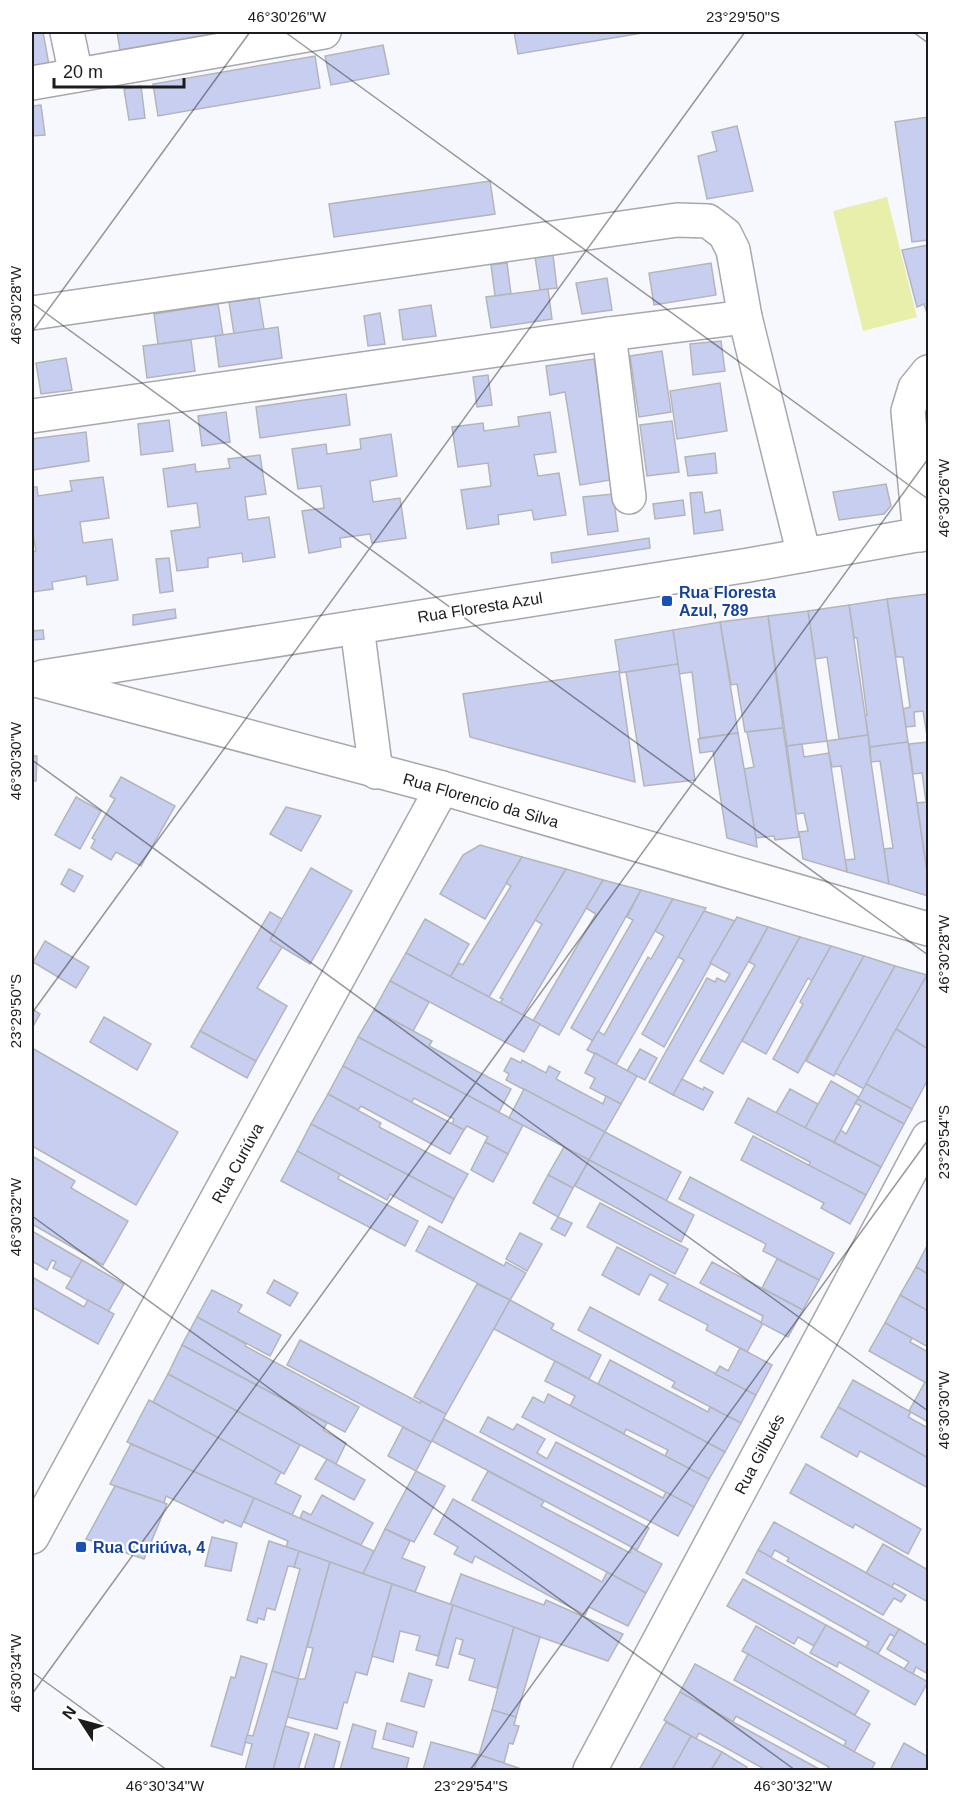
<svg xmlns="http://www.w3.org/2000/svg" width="960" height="1802" viewBox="0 0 960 1802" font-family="Arial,sans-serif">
  <rect width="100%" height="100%" fill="#f7f8fd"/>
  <polygon fill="#e7efab" points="887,197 917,317 863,331 833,211"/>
  <g fill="#c7cef0" stroke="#b4b5ba" stroke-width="1.5">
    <polygon points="32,32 43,32 49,65 32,69"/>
    <polygon points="117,32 238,32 120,50"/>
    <polygon points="514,32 648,32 518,54"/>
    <polygon points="383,45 389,74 331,85 325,56"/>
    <polygon points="315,56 320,88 158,116 153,84"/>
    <polygon points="141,86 145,118 129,120 124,89"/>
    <polygon points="41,105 45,135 32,136 32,106"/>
    <polygon points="928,117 928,240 912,242 895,122"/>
    <polygon points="737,126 753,191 707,199 698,156 717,151 712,132"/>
    <polygon points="490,181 495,214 334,237 329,204"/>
    <polygon points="928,245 928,312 927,313 924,304 917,307 902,250"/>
    <polygon points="553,255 557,288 540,290 535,257"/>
    <polygon points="507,263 511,294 495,296 491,265"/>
    <polygon points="711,263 716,295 654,305 649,273"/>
    <polygon points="607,278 612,310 582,314 576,283"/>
    <polygon points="548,289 552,319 491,328 486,297"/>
    <polygon points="259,298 264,329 234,334 229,302"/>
    <polygon points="218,304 223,335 158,344 154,314"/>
    <polygon points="431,305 436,336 403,340 399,310"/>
    <polygon points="380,313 385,344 368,346 364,316"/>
    <polygon points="278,327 282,358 219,367 215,336"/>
    <polygon points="191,340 195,371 147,378 143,346"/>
    <polygon points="721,341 725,371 693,375 690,344"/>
    <polygon points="662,351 671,412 639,417 630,356"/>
    <polygon points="66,358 72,390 41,394 36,363"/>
    <polygon points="594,359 611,480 580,485 565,392 550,395 546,366"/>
    <polygon points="488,375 492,405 477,407 473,377"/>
    <polygon points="720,383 727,431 677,439 670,391"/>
    <polygon points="346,394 350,425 260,438 256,407"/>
    <polygon points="226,412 230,442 202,446 198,416"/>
    <polygon points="550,412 556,452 534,455 538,476 559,473 566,515 534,520 532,510 498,515 499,524 467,529 461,490 491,486 488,463 458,467 452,427 483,423 484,431 519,426 518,417"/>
    <polygon points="169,420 173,451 141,455 138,424"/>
    <polygon points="672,421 679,472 647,476 640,425"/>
    <polygon points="86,432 89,461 32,470 32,439"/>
    <polygon points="391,434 397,476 370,481 373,502 400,498 406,538 372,543 370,534 340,538 341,547 309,553 302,511 324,508 321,486 298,489 292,449 326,444 327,454 361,449 360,439"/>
    <polygon points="715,453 717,473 688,476 685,457"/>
    <polygon points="260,455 266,494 245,497 248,520 269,517 275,557 243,562 242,553 208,558 208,567 177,571 171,531 200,527 197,503 168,507 163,469 195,464 196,472 230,468 228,459"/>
    <polygon points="103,477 109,518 80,522 83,543 112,539 118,580 87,585 86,576 52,582 53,589 32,592 32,552 36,551 32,529 32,487 37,487 38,496 72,491 70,481"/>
    <polygon points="886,484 891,506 884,514 839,520 833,492"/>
    <polygon points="702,492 705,513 720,510 723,530 694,534 690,493"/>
    <polygon points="613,494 618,531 588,535 583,497"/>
    <polygon points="683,500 685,515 655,519 653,504"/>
    <polygon points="649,538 650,548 552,563 551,553"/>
    <polygon points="169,558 173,591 160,593 156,559"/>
    <polygon points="926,594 928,609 928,742 923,711 914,712 915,726 906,727 903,709 910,707 903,657 896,657 887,599"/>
    <polygon points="887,599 908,742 870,747 865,716 867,715 857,638 854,638 849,605"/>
    <polygon points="849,605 868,735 839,739 827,657 815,659 808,611"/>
    <polygon points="175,609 176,618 133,625 133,615"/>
    <polygon points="808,611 827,741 787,746 768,616"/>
    <polygon points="768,616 783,728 745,732 737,684 731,685 720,622"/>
    <polygon points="720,622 738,733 700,738 692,672 679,674 673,630"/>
    <polygon points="43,630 44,639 32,640 32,631"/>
    <polygon points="673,630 678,664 620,673 615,640"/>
    <polygon points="678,664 695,780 644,786 626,672"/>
    <polygon points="619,671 635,782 470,737 463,694"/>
    <polygon points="783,728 799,837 775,840 774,836 756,838 744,769 754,767 747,732"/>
    <polygon points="738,733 756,838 757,847 727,838 713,751 700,753 698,739"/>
    <polygon points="868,735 871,762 889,884 847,872 845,860 855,859 841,766 832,767 829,753 827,741"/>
    <polygon points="908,742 928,878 928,896 889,884 884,849 893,848 880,761 871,762 870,747"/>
    <polygon points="928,742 928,878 917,803 926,802 922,773 913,774 909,744"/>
    <polygon points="802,744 804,757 829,753 847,872 803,859 799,832 808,831 804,813 796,814 787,746"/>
    <polygon points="32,756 37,756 36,781 32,781"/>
    <polygon points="121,777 175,806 141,866 116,852 111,860 91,848 95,840 92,838 115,799 110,796"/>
    <polygon points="76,797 101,811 80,849 55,835"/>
    <polygon points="286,807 321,816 301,851 270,834"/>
    <polygon points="480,845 522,857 485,919 440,894 463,855"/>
    <polygon points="522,857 566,869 489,997 450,977 459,963 463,965 511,886 506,883"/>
    <polygon points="311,868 352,891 310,964 270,940"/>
    <polygon points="69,869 83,876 74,892 61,884"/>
    <polygon points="566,869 603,880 523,1015 500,1003 503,999 500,998 542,924 535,920"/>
    <polygon points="603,880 641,890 559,1035 533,1021 596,914 586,908"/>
    <polygon points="641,890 673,899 593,1041 571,1028 633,920 627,917"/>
    <polygon points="673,899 706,908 616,1065 587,1050 598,1031 604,1035 648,957 651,959 664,936 655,931"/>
    <polygon points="704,911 735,921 664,1047 642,1034 684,960 678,957"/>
    <polygon points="270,912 282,919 270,940 282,947 257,988 287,1006 256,1061 200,1031"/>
    <polygon points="737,917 768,927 673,1095 649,1082 707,978 715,982 717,978 725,982 730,974 710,963"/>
    <polygon points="425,919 469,944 450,977 406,953"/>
    <polygon points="768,927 800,937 723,1074 700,1061 755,965 749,962"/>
    <polygon points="800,937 831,946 812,981 808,978 766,1054 742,1041"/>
    <polygon points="45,941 89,967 76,988 33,962"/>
    <polygon points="831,946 864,956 798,1073 773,1059 803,1004 800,1002"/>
    <polygon points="406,953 540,1024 524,1052 390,981"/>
    <polygon points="864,956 895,966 834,1076 806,1061"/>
    <polygon points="895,966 927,975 864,1089 835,1073"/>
    <polygon points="927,975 928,976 928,1049 896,1029"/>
    <polygon points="390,981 429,1002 413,1031 374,1010"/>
    <polygon points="32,1009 40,1014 32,1028"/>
    <polygon points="374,1010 432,1041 429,1046 511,1089 499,1112 358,1037"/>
    <polygon points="104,1017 151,1044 137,1070 90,1042"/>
    <polygon points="896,1029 928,1049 928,1079 912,1109 866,1084"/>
    <polygon points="200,1031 256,1061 247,1078 191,1047"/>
    <polygon points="358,1037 523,1125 508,1154 485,1142 488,1137 467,1126 464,1130 452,1124 454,1119 414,1098 411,1103 343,1066"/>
    <polygon points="32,1048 178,1132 136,1205 32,1146"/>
    <polygon points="640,1049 657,1058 645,1080 627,1071"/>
    <polygon points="595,1053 637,1076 621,1104 590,1088 595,1078 585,1073"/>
    <polygon points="511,1058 521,1063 522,1060 546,1073 549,1066 560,1072 556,1079 603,1104 606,1096 621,1104 605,1132 506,1080 509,1074 504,1071"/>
    <polygon points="343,1066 464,1130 450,1154 361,1106 358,1110 328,1094"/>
    <polygon points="682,1079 703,1090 704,1087 713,1092 703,1110 673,1095"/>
    <polygon points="831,1081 859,1097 834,1142 805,1128"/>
    <polygon points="866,1084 912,1109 904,1124 858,1099"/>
    <polygon points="524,1089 605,1132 589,1160 509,1118"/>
    <polygon points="790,1089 818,1104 805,1128 776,1113"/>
    <polygon points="328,1094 381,1123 379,1127 468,1174 454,1199 311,1124"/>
    <polygon points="748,1098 881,1167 866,1195 809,1166 810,1162 735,1123"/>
    <polygon points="858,1099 904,1124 881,1167 834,1142 841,1130 846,1134 861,1106 855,1103"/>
    <polygon points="311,1124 454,1199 442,1223 390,1194 387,1200 297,1151"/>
    <polygon points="605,1132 681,1172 666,1201 589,1160"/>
    <polygon points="753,1136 866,1195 850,1224 821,1208 824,1203 741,1160"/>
    <polygon points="485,1142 508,1154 493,1182 471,1170"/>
    <polygon points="564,1147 589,1160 573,1188 548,1175"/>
    <polygon points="297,1151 340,1174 338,1179 418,1221 405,1246 281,1181"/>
    <polygon points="32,1156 75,1181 71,1188 128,1221 103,1265 32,1224"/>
    <polygon points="589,1160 694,1215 681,1242 575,1186"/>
    <polygon points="548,1175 573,1188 558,1217 533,1203"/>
    <polygon points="690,1177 834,1253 819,1280 763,1251 766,1244 679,1199"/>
    <polygon points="600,1203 688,1249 675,1274 587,1227"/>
    <polygon points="558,1217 572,1223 565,1236 551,1229"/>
    <polygon points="429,1226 504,1266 506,1262 526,1273 510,1300 416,1251"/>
    <polygon points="32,1231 82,1260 72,1278 53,1268 56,1262 52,1260 47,1270 32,1261"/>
    <polygon points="520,1233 542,1244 527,1271 506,1259"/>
    <polygon points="927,1246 928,1247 928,1274 916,1267"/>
    <polygon points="617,1247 763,1323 747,1352 706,1330 708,1325 659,1300 668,1284 650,1274 639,1295 602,1275"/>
    <polygon points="777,1259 819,1280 803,1310 762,1288"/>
    <polygon points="82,1260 124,1284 108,1312 66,1288"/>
    <polygon points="712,1262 803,1310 788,1337 761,1323 763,1316 700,1283"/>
    <polygon points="916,1267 928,1274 928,1311 900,1295"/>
    <polygon points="32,1277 84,1307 88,1300 114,1314 98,1344 32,1307"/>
    <polygon points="274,1280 298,1293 290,1306 267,1293"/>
    <polygon points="477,1284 510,1300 446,1414 414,1397"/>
    <polygon points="212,1290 242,1305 238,1312 281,1335 270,1356 197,1317"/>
    <polygon points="900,1295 928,1311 928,1347 885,1323"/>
    <polygon points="510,1300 554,1324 551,1329 601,1355 589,1379 494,1329"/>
    <polygon points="590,1307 756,1395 741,1423 672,1387 675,1382 578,1330"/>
    <polygon points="197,1317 246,1344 245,1346 359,1407 345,1432 182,1345"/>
    <polygon points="885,1323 912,1338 910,1342 928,1352 928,1384 869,1351"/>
    <polygon points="300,1340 420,1403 421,1401 446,1414 431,1442 287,1365"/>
    <polygon points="182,1345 327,1423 323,1430 346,1443 336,1464 168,1374"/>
    <polygon points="740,1348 772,1365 756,1395 715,1374 720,1366 728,1371"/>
    <polygon points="610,1360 708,1412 710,1407 741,1423 725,1452 598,1384"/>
    <polygon points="555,1361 725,1452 709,1479 665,1456 668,1450 626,1429 624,1434 570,1406 575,1396 545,1381"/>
    <polygon points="168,1374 300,1445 284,1474 153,1402"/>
    <polygon points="853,1380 909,1411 911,1412 908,1417 928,1428 928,1458 838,1407"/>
    <polygon points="925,1382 928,1384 928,1422 909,1411"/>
    <polygon points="548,1394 709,1479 694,1507 522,1417 533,1397 544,1403"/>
    <polygon points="149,1400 281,1472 275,1483 301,1496 292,1515 127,1442"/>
    <polygon points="838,1407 928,1458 928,1488 860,1451 857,1457 821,1437"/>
    <polygon points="488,1417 513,1430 517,1424 545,1439 537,1453 547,1459 556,1442 663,1498 666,1492 694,1507 678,1536 480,1432"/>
    <polygon points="444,1419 649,1528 637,1550 432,1441"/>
    <polygon points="403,1427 431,1442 416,1471 388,1456"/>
    <polygon points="131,1444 254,1498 241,1527 225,1520 223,1523 166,1496 164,1503 110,1484"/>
    <polygon points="327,1459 365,1480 354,1500 315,1479"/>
    <polygon points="806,1464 921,1529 908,1554 855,1524 853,1528 790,1493"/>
    <polygon points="416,1471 445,1486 414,1542 385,1529"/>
    <polygon points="488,1471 544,1501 541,1506 630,1553 632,1548 662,1564 646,1593 472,1500"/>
    <polygon points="115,1486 167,1504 144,1559 86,1539"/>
    <polygon points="322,1495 373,1523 361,1545 300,1518 303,1511 311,1515"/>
    <polygon points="254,1498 374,1551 363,1574 286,1547 288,1541 244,1522"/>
    <polygon points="453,1499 602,1582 607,1572 646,1593 628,1626 589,1607 585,1615 475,1556 472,1563 454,1554 458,1547 434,1534"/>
    <polygon points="774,1522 892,1587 906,1595 901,1602 894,1598 883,1615 787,1561 789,1558 775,1550 771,1557 758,1550"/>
    <polygon points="385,1529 410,1541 402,1558 425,1567 415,1592 363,1574"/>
    <polygon points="212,1537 237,1543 231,1571 205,1566"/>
    <polygon points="269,1541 299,1551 294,1567 288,1566 275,1610 267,1608 264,1620 258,1618 257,1623 247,1620"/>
    <polygon points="883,1544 928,1570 928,1602 894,1583 892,1587 866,1573"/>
    <polygon points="758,1550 899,1629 895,1637 890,1634 878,1654 865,1648 869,1642 746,1573"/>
    <polygon points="299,1551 330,1562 298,1679 272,1671 300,1569 294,1567"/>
    <polygon points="330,1562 392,1584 367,1675 356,1672 347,1703 344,1702 337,1729 287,1717 298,1679 305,1679 313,1648 307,1647"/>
    <polygon points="461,1574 544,1605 546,1600 623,1634 608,1661 450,1605"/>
    <polygon points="743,1579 826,1625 814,1646 798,1637 794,1644 727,1606"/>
    <polygon points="392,1584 453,1605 438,1656 416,1650 420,1636 400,1631 393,1662 372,1656"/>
    <polygon points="453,1605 514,1627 497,1688 469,1680 475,1659 459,1654 463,1640 456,1638 448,1668 436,1665"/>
    <polygon points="826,1625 928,1682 915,1705 839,1662 837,1667 810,1653"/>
    <polygon points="756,1626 869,1691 855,1715 742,1651"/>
    <polygon points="514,1627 540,1637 516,1717 492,1710"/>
    <polygon points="899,1629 928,1646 928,1674 916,1667 913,1674 904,1669 909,1662 887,1649"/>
    <polygon points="748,1654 870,1724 854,1752 844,1746 846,1741 734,1680"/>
    <polygon points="241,1656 267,1664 242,1755 211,1746 231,1677 235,1678"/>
    <polygon points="695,1664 875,1763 871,1770 826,1770 829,1767 736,1716 733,1722 680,1692"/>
    <polygon points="272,1671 298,1679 273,1770 245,1770 252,1744 245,1742 247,1735 253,1736"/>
    <polygon points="409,1673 432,1680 424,1707 401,1701"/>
    <polygon points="680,1692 733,1722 821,1770 766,1770 699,1733 696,1739 664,1720"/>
    <polygon points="492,1710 516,1717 514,1725 519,1726 513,1744 509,1743 504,1763 479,1755"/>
    <polygon points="666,1722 691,1736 672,1770 639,1770"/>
    <polygon points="387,1723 417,1732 413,1747 383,1739"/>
    <polygon points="353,1724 376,1731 372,1748 409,1758 406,1770 340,1770"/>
    <polygon points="285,1726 309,1733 298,1770 273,1770"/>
    <polygon points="315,1734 340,1742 333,1770 304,1770"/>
    <polygon points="691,1736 722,1752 711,1770 672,1770"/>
    <polygon points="431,1742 479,1755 474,1770 423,1770"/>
    <polygon points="904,1743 928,1757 928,1770 890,1770"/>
    <polygon points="722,1752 747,1767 746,1770 711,1770"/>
    <polygon points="479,1755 504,1763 524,1770 474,1770"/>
  </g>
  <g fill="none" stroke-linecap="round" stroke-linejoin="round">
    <defs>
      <g id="minor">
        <polyline points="67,32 76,75"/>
        <polyline points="32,83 324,32"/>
        <polyline points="32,313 677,220 708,221 725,234 733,250 745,317 804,555"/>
        <polyline points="609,334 629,497"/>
        <polyline points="32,416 609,334 745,317"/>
        <polyline points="920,535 908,411 915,388 928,372"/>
        <polyline points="357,627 376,772"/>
        <polyline points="42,677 749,565 928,533"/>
        <polyline points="32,679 442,788 928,929"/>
        <polyline points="32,1537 442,788"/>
        <polyline points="590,1770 928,1138"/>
      </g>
    </defs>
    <use href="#minor" stroke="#a7a8ac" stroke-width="36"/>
    <use href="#minor" stroke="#fff" stroke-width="33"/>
  </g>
  <path fill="none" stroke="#1c1c1e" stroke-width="1.5" stroke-opacity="0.45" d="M285 32 928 499M913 32 928 43M32 303 928 955M32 332 250 32M32 760 928 1411M32 1013 745 32M32 1216 795 1770M32 1672 167 1770M32 1694 928 459M470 1770 928 1140"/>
  <g fill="#1a4fb4" stroke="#fff" stroke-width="2">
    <rect x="661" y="595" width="12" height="12" rx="3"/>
    <rect x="75" y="1541" width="12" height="12" rx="3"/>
  </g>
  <g text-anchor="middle" stroke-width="4.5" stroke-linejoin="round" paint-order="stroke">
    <g font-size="16" font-weight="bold" fill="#164399" stroke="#fff" text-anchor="start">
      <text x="679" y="598">Rua Floresta<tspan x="679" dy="18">Azul, 789</tspan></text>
      <text x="93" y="1553">Rua Curiúva, 4</text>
    </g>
    <g font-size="16" fill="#1c1c1e" stroke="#fff">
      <text transform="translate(480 607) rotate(-9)" y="6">Rua Floresta Azul</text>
      <text transform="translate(481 800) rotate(16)" y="6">Rua Florencio da Silva</text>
      <text transform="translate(237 1163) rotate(-61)" y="6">Rua Curiúva</text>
      <text transform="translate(759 1454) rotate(-62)" y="6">Rua Gilbués</text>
    </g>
  </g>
  <rect width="960" height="1802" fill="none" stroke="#ffffff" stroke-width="66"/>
  <g transform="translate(81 1721) rotate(306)" stroke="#ffffff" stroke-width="4.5" paint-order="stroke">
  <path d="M0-4.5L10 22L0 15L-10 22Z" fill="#1c1c1e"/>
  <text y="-9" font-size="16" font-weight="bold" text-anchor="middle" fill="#1c1c1e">N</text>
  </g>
  <path d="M54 78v9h130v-9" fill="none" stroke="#1c1c1e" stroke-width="3"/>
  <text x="63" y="78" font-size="18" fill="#1c1c1e" stroke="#ffffff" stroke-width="4.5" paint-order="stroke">20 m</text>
  <rect x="33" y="33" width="894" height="1736" fill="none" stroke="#1c1c1e" stroke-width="2"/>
  <g font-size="15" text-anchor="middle" fill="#1c1c1e">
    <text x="287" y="22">46°30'26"W</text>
    <text x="743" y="22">23°29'50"S</text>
    <text transform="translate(16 305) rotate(-90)" y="5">46°30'28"W</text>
    <text transform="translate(944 498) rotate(-90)" y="5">46°30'26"W</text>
    <text transform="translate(16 761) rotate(-90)" y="5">46°30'30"W</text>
    <text transform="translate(944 954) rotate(-90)" y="5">46°30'28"W</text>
    <text transform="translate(16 1011) rotate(-90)" y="5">23°29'50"S</text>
    <text transform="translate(944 1142) rotate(-90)" y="5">23°29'54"S</text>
    <text transform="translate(16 1217) rotate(-90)" y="5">46°30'32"W</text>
    <text transform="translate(944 1410) rotate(-90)" y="5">46°30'30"W</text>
    <text transform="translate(16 1673) rotate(-90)" y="5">46°30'34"W</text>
    <text x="165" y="1791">46°30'34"W</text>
    <text x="471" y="1791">23°29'54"S</text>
    <text x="793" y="1791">46°30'32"W</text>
  </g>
</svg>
